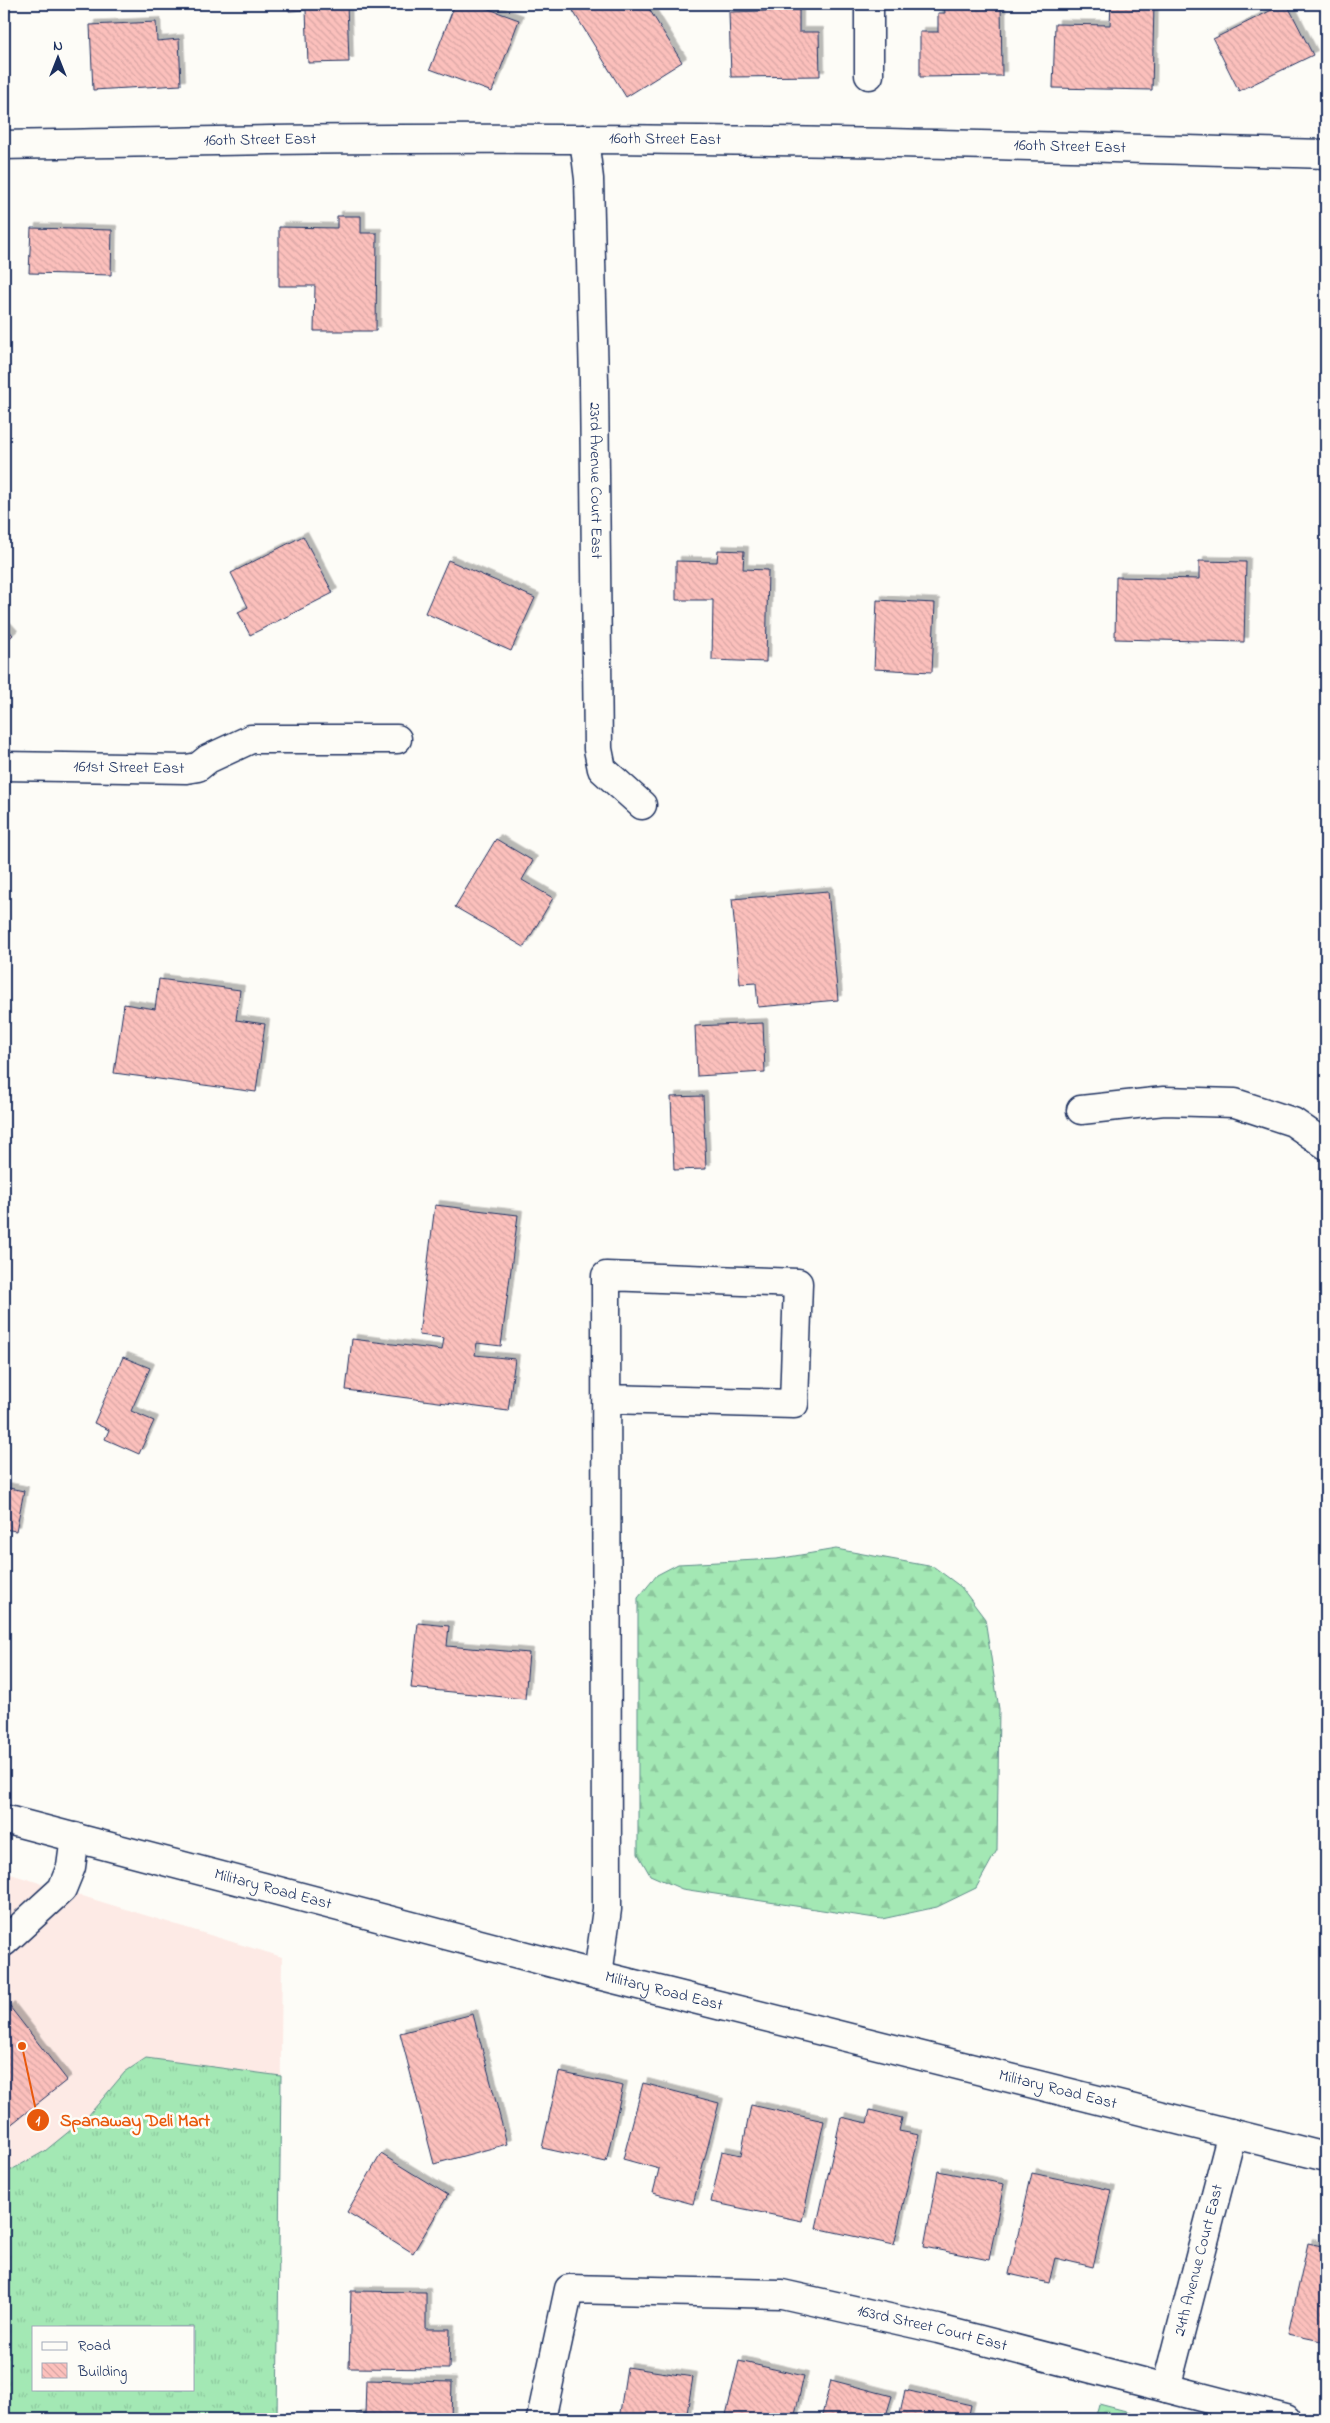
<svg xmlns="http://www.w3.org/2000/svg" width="1330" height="2423" font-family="'Indie Flower',sans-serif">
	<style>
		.built { fill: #fdeae5; fill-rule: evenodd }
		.grass { fill: url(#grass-tufts); stroke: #5f8c89; fill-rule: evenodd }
		.forest { fill: url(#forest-firs); stroke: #5f8c89 }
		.park { fill: url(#park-crowns); stroke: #5f8c89 }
		.building { fill: url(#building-back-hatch); stroke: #1b2f5e; filter: url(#shadow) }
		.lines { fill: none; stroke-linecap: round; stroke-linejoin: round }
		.minor-casing { stroke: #1b2f5e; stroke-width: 31 }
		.minor { stroke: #fdfcf7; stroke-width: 28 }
		.labels { text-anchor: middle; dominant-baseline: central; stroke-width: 5; stroke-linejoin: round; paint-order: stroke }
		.street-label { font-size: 16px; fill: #1b2f5e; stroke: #fdfcf7 }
		.leader { fill: none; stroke: #e8590c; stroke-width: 2 }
		.callout-dot { fill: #e8590c; stroke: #fdfcf7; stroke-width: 2 }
		.mark-label { font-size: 15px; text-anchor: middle; font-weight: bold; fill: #fff }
		.callout-label { font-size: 18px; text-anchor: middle; font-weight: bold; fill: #e8590c; stroke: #fdfcf7; stroke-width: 5; stroke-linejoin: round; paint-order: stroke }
	</style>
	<defs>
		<pattern id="grass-tufts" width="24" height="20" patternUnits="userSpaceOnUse" patternTransform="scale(1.25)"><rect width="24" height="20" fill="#a3e8b4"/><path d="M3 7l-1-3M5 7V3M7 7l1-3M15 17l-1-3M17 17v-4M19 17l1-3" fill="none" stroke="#8cc79d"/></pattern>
		<pattern id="forest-firs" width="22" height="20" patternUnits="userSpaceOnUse" patternTransform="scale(1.25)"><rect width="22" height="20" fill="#a3e8b4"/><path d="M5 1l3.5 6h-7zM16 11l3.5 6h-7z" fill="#8cc79d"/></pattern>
		<pattern id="park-crowns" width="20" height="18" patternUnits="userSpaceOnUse" patternTransform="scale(1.25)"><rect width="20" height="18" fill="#a3e8b4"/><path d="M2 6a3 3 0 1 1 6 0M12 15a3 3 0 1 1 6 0" fill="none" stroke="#8cc79d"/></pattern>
		<pattern id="building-back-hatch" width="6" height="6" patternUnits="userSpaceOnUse" patternTransform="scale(1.25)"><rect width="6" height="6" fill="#fcc0bc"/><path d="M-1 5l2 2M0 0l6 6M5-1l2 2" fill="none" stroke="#d7a5a4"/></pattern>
		<filter id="shadow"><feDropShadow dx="4.5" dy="-4.5" stdDeviation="0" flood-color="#0004"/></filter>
	</defs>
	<rect width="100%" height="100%" fill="#fdfcf7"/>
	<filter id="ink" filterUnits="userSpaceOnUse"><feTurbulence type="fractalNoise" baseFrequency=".02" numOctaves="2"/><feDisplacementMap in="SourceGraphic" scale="10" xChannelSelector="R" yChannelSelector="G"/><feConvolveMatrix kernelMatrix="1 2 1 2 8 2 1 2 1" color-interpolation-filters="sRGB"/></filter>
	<g filter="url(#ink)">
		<path class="built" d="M4,1872L282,1957L277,2419H4ZM34,2327H194V2389H34Z"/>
		<path class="grass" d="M146,2058L281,2076L277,2419H4V2174L45,2151L88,2116L125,2072ZM34,2327H194V2389H34Z"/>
		<path class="forest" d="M836,1549L934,1567L961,1587L985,1619L999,1709L997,1850L976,1888L937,1907L882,1919L682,1889L650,1875L638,1854V1598L657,1575L678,1564L777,1559Z"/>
		<path class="park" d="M1099,2404L1157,2419H1095Z"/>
		<path class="building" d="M289,4H347L349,62L308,63L306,10L289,11Z
			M455,4H475L519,20L492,92L430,69Z
			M584,4H646L682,62L626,97L573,11Z
			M944,4H1001L1002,76L920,77V32H938V13H945Z
			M1111,4H1154L1152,90L1053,88L1055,24L1110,25Z
			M1284,4H1287L1313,55L1239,91L1213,39Z
			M799,10V32H819L820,76L731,77L729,12Z
			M156,22L157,41L179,39L181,85L93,90L90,25Z
			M337,216H361V233H377L376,331H314L315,286H279V227L337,228Z
			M31,228L112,230L111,275L29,273Z
			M303,536L333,593L250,635L238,612L248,607L231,573Z
			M718,550L744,551L743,569L768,570L766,662L712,660L713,600H676V561L717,562Z
			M448,560L535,598L511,651L425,613Z
			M1199,561L1246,562L1244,642L1115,639L1116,577L1199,579Z
			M877,600L935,603L932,672L874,669Z
			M4,625L13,635L4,643Z
			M496,839L533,861L522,880L553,898L524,947L455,907Z
			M828,891L838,1000L758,1007L756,983L740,984L732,899Z
			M159,979L240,990L236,1020L265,1024L256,1092L114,1073L124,1004L155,1009Z
			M763,1023L765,1072L697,1076L695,1026Z
			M703,1096L706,1169L674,1170L671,1097Z
			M435,1205L518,1215L501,1346L477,1343L475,1355L515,1359L508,1411L346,1390L352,1339L442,1350L444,1338L419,1335Z
			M123,1357L150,1368L131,1411L154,1421L139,1454L105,1439L109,1430L94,1423Z
			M4,1487L24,1491L16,1531L4,1529Z
			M418,1623L449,1626L447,1646L529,1653L525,1699L411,1688Z
			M10,2007L67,2080L4,2130V2012Z
			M473,2014L507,2144L434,2164L400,2033Z
			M559,2072L623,2086L606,2162L542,2148Z
			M643,2083L719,2103L693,2204L653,2193L659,2169L623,2159Z
			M751,2105L824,2121L802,2221L711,2202L722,2151L741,2155Z
			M870,2110L902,2118L899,2131L919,2135L894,2245L816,2228L841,2117L867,2123Z
			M381,2154L448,2195L413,2253L347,2212Z
			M938,2171L1004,2184L989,2260L924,2247Z
			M1032,2173L1111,2190L1093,2267L1055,2258L1049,2283L1009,2274Z
			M1308,2243L1326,2247V2342L1288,2334Z
			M351,2291L426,2292V2329H450L449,2369L349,2368Z
			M739,2361L804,2376L794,2419H725Z
			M627,2367L693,2377L686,2419H619Z
			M366,2380L452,2382L451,2419H356V2415H365Z
			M831,2380L892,2396L885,2419H821Z
			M905,2390L971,2405L968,2419H899Z"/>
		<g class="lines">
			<g class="minor-casing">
				<g id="minor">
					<path d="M869,4V75"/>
					<path id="s1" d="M584,139L589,179L594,382L598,749L602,769L642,805"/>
					<path id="s2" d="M4,145C134,143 265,139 396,139C706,137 1016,145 1326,154"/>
					<path id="s3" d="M4,766L186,769L198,767L208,759L251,739H397"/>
					<path d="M1081,1110L1164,1101L1235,1103L1293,1122L1326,1145"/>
					<path id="s4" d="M4,1819L598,1975L1326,2157"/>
					<path d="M4,1942L62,1889L71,1867L75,1837"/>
					<path d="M598,1975L607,1909L606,1276L798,1283L794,1404L607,1399"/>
					<path id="s5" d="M1166,2388L1232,2133"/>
					<path id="s6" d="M541,2419L569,2289L782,2294L938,2329L1286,2419"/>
				</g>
			</g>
			<use href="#minor" class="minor"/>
		</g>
	</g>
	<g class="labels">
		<g class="street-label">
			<text stroke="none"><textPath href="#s2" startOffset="661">160th Street East</textPath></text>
			<text stroke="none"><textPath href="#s2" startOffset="256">160th Street East</textPath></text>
			<text stroke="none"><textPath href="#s2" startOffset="1066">160th Street East</textPath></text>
			<text stroke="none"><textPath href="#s1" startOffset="342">23rd Avenue Court East</textPath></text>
			<text stroke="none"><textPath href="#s3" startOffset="125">161st Street East</textPath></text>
			<text stroke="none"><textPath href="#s4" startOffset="278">Military Road East</textPath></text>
			<text stroke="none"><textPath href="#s4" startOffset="682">Military Road East</textPath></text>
			<text stroke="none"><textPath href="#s4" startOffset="1088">Military Road East</textPath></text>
			<text stroke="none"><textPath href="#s5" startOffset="132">24th Avenue Court East</textPath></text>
			<text stroke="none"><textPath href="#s6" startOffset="500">163rd Street Court East</textPath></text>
		</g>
	</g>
	<path class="leader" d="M22 2046L38 2120"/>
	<g class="callout-dot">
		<circle cx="22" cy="2046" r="5"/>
		<circle cx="38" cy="2120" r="12"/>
	</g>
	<g class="mark-label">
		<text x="38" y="2125">1</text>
	</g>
	<g class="callout-label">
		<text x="135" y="2126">Spanaway Deli Mart</text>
	</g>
	<rect width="1330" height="2423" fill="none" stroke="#fdfcf7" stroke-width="20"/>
	<rect x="10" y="10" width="1310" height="2403" fill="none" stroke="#1b2f5e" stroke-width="2" filter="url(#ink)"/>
	<rect x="32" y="2326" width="162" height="65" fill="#fdfcf7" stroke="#a3aaba"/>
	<rect x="42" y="2342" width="25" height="8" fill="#fdfcf7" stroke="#a3aaba"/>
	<text x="78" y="2350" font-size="15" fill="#1b2f5e">Road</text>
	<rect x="42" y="2363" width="25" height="15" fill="url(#building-back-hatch)" stroke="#a3aaba"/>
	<text x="78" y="2376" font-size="15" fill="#1b2f5e">Building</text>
	<g transform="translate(58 58)" stroke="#fdfcf7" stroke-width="4" paint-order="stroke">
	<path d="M0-4L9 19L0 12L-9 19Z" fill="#1b2f5e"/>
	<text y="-8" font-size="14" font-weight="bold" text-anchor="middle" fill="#1b2f5e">N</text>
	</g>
</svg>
